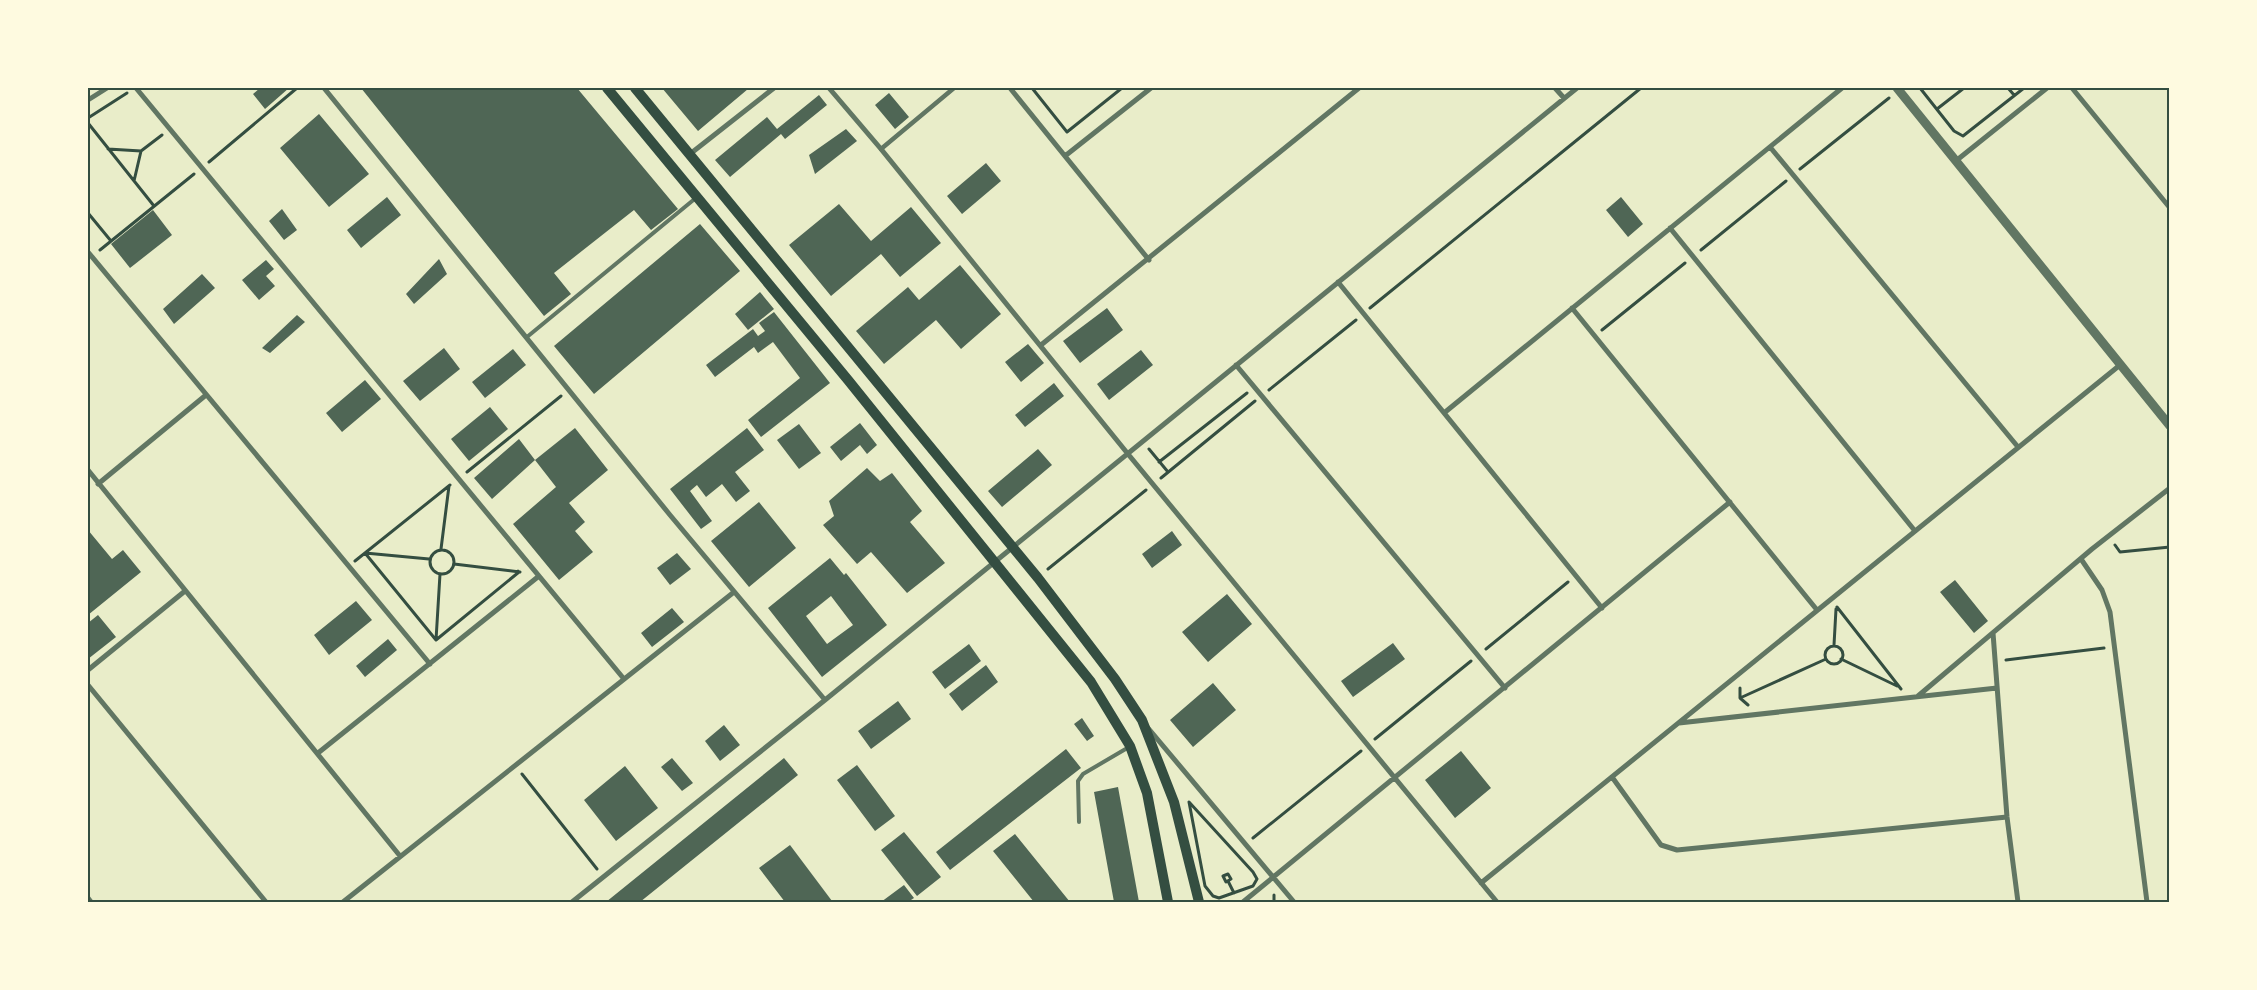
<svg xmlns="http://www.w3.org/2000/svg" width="2257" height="990" font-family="'Space Grotesk',sans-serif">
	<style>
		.building { fill: #4f6655; fill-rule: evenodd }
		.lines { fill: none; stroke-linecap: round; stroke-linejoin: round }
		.path { stroke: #344e41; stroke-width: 3 }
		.service { stroke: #617663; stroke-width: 4 }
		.pedestrian { stroke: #617663; stroke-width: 4.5 }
		.minor { stroke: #617663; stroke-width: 5 }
		.tertiary { stroke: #617663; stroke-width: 9 }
		.secondary { stroke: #344e41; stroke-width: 10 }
		.neatline { fill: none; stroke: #344e41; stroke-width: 2 }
	</style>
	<rect width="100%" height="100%" fill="#e9edc9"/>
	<path class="building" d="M260,88H289L265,109L253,94Z
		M361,88H577L678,209L651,230L634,210L554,273L571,294L544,316Z
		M662,88H746L748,89L698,131Z
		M889,93L909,117L895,129L875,105Z
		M819,95L827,105L785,139L781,134L730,177L715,160L767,117L777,129Z
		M319,114L369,174L329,207L280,148Z
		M846,129L857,141L815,174L809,155Z
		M986,163L1001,181L962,214L947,196Z
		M387,197L401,215L361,248L347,230Z
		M1621,197L1643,224L1628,237L1606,210Z
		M839,204L871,241L911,207L941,243L900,277L881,254L831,296L789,245Z
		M282,209L297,230L284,240L269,221Z
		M153,210L172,235L130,268L111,244Z
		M700,224L740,271L594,394L554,346Z
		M439,259L447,274L414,304L406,294Z
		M266,260L274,269L266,276L275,286L259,300L242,280Z
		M960,265L1001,314L961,349L936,320L884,364L856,331L908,287L919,300Z
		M202,274L215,288L174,324L163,309Z
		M760,292L774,309L748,330L735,314Z
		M1107,308L1123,330L1080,363L1063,341Z
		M774,312L830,383L761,437L748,420L800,378L773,342L758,353L754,347L715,377L706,365L753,329L758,336L765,331L759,323Z
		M297,315L305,322L270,353L262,348Z
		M1028,344L1044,363L1021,382L1005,362Z
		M444,348L460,369L420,401L403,381Z
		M513,349L526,365L485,398L472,382Z
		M1141,350L1153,365L1109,400L1097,384Z
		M365,380L381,399L342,432L326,413Z
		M1054,383L1064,396L1025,427L1015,415Z
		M490,407L508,429L469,461L451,439Z
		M860,423L877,445L867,454L860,445L841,461L830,447Z
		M799,424L821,453L799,469L777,440Z
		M575,428L608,470L569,503L585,522L575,531L593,552L559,580L513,524L556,487L535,460Z
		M747,428L764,450L735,472L750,491L736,502L722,484L706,497L697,485L690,491L712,521L701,529L670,489Z
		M519,439L535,460L492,499L474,478Z
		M1038,449L1052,465L1002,507L988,491Z
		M867,468L880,481L892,473L922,511L910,522L945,563L907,593L871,552L857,564L823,525L834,516L829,501Z
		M759,502L796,548L749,587L711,541Z
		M88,530L112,559L123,550L141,572L88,615Z
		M1172,531L1182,545L1152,568L1142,554Z
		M677,553L691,569L670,585L657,568Z
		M830,558L844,575L846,573L887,625L822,677L768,608ZM831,596L853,625L827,644L806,616Z
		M1955,580L1988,621L1974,633L1940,592Z
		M1227,594L1252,624L1208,662L1182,632Z
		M356,601L372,620L329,655L314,635Z
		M672,608L684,622L652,647L641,633Z
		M98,615L116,637L88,659V623Z
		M388,639L397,650L365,677L356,666Z
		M1393,643L1405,659L1353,697L1341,681Z
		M969,644L981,661L945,689L932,672Z
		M986,665L998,682L962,711L949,694Z
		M1213,683L1236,710L1193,747L1170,720Z
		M898,701L911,719L871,749L858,731Z
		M1082,718L1094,736L1087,741L1074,724Z
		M724,725L740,745L720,761L705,741Z
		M1066,749L1081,768L950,870L936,852Z
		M1461,751L1491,788L1455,818L1425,780Z
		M672,758L693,783L682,791L661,767Z
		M784,758L798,775L640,902H606Z
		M857,765L895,816L875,831L837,780Z
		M625,766L658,808L616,841L584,800Z
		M1118,787L1139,902H1114L1094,792Z
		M904,832L941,877L917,896L881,850Z
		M1015,834L1070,902H1034L993,851Z
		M790,845L832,901L829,902H785L759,868Z
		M904,885L914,898L908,902H881Z"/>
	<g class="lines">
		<path class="path" d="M1032,88L1067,132L1122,88
			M1920,88L1954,131L1963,136L2024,88
			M2008,88L2014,95
			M1937,109L1964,88
			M88,118L127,93
			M88,123L154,206
			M108,149L141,151L134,181
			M141,151L162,135
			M209,162L297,88
			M1800,169L1889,98
			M88,213L111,241
			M100,250L194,174
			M1701,250L1786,181
			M1370,308L1641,88
			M1602,330L1685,263
			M1269,390L1356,320
			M1149,449L1168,472
			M1159,462L1247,393
			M467,472L561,396
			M1161,478L1255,401
			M2115,545L2120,552L2170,547
			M441,549L449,486
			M430 562a12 12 0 1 1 24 0a12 12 0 1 1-24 0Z
			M365,553L436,640L519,572L518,571
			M365,553L429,559
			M355,561L450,485
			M454,564L520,572
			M1048,569L1146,490
			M1837,607L1901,689
			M436,640L440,574
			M1834,645L1836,609
			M1825 655a9 9 0 1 1 18 0a9 9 0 1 1-18 0Z
			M1486,649L1568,582
			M1841,659L1897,686
			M2006,660L2104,648
			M1740,688V698L1748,705
			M1740,698L1826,659
			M1375,739L1471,661
			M522,774L597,869
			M1189,802L1253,872L1257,879L1253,886L1219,898L1213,896L1205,886Z
			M1253,838L1361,751
			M1228,874L1231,879L1226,882L1223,876Z
			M1228,881L1234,893
			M1274,895V902"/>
		<path class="service" d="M527,337L697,197
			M1079,822L1078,781L1083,774L1129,747"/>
		<path class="pedestrian" d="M881,149L954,88"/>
		<path class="minor" d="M136,88L624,679
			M324,88L670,515L825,700
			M829,88L881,149L1128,454L1497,902
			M1010,88L1149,260
			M1555,88L1564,98
			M2072,88L2170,208
			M88,100L107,88
			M1770,147L2018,447
			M690,154L774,88
			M1065,156L1151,88
			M1957,160L2047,88
			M1670,228L1915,531
			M88,252L430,664
			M1338,282L1602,608
			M1572,308L1817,610
			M1041,345L1359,88
			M1236,365L1505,688
			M1444,413L1842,88
			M88,470L400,856
			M98,484L206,395
			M2081,559L2102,590L2110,612L2147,902
			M1993,633L2007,817L2018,902
			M88,670L185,591
			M88,685L266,902
			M1918,696L2092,549L2170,488
			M1679,723L1997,688
			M1148,728L1294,902
			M318,753L539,576
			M1612,777L1661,845L1677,850L2007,817
			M1481,883L2120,365
			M88,898L91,902
			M343,902L734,592
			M572,902L825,700L1577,88
			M1243,902L1730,502"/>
		<path class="tertiary" d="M1897,88L2170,426"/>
		<path class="secondary" d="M607,88L848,380L1091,682L1130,746L1147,793L1168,902
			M635,88L1038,578L1115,679L1142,720L1174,802L1199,902"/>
	</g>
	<rect width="2257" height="990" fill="none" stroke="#fefae0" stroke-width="178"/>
	<rect x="89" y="89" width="2079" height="812" class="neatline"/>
</svg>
